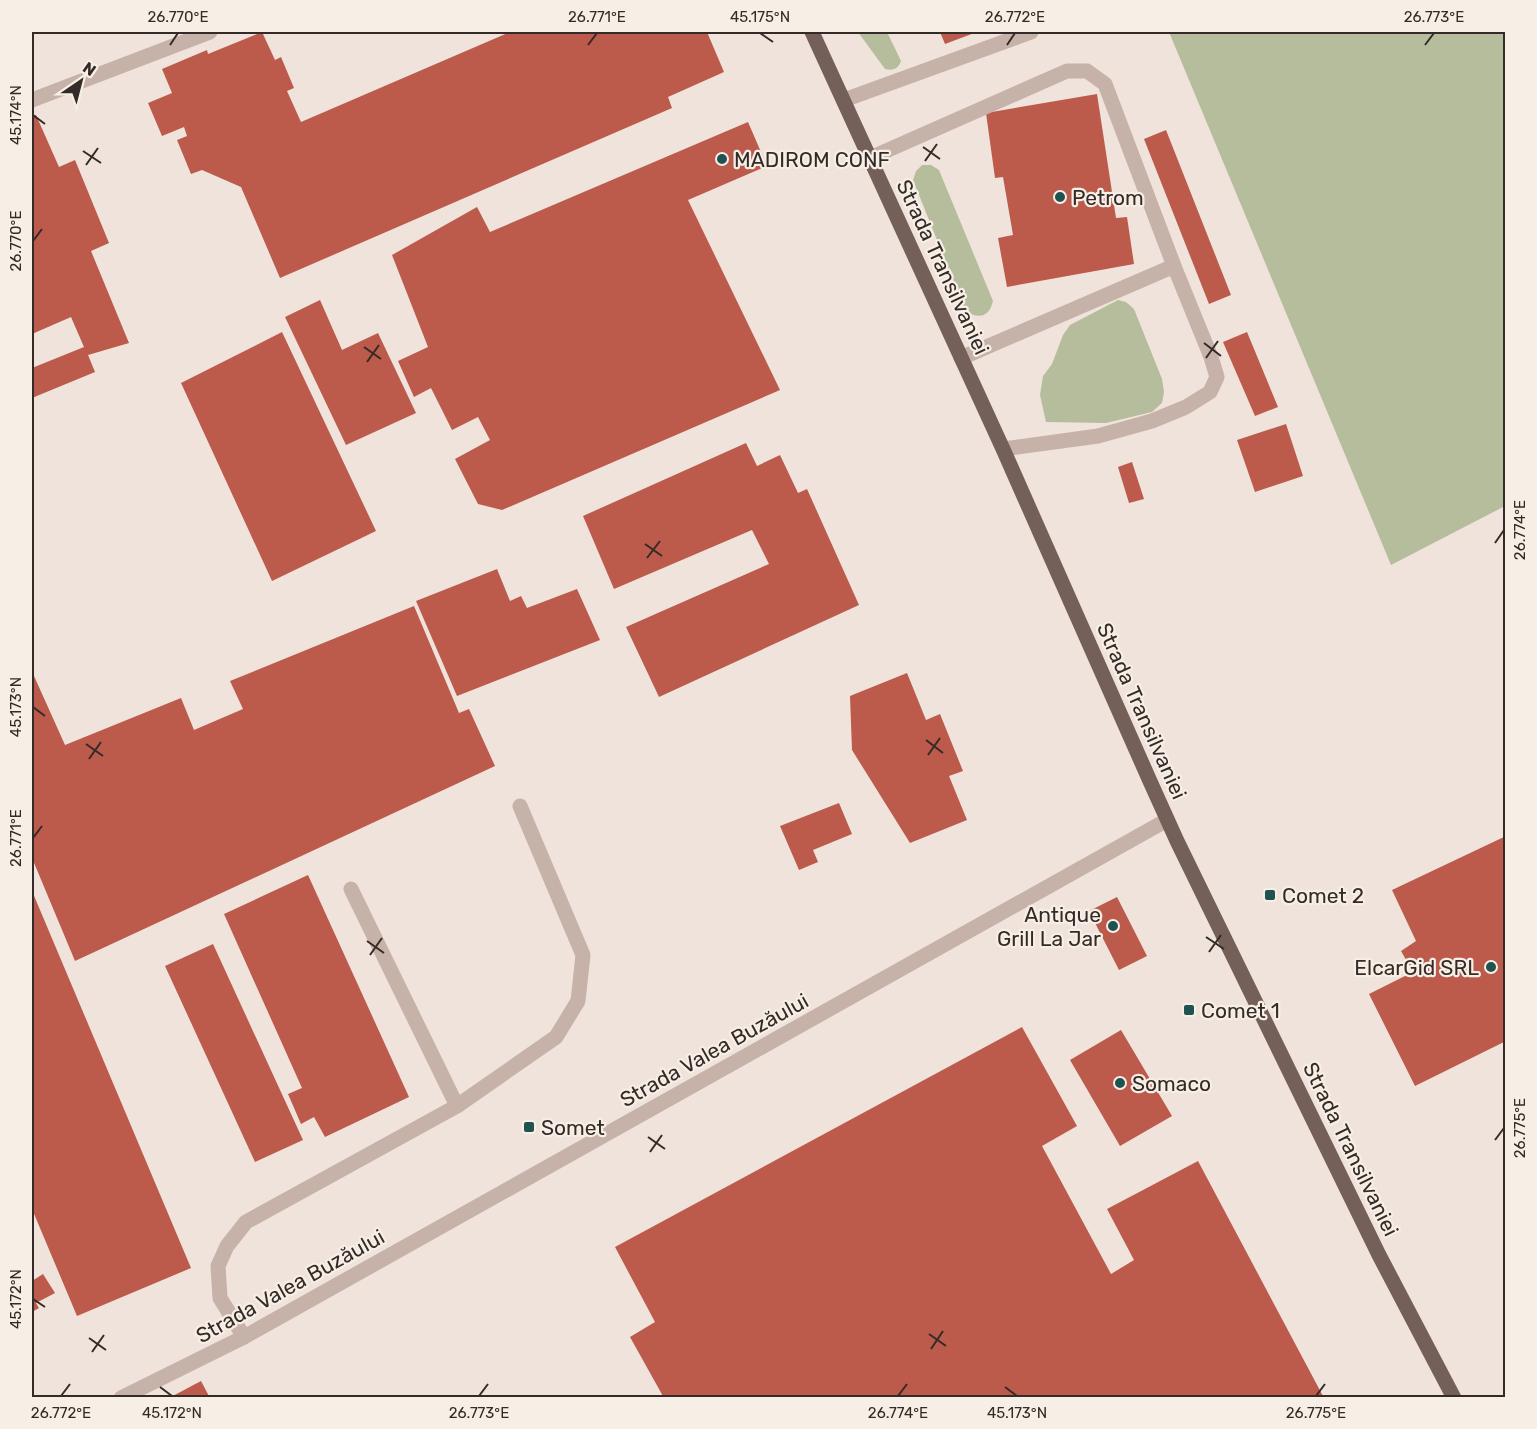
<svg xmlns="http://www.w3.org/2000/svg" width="1537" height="1429" font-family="Rubik,sans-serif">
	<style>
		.green { fill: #b6bd9c }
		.building { fill: #bc5a4c }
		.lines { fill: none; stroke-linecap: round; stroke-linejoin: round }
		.service { stroke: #c6b2a8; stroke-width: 15 }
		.minor { stroke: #c6b2a8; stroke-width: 15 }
		.primary { stroke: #745f59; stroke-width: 15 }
		.ticks { fill: none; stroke: #342a27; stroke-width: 2 }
		.poi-dot { fill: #20524f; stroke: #f7eee6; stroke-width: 2 }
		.labels { text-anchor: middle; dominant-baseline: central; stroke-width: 4.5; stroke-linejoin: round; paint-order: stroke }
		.poi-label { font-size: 21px; fill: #342a27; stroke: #f7eee6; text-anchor: start }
		.street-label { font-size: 21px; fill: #342a27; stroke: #f7eee6 }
		.neatline { fill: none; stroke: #342a27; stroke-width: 2 }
		.ticks-label { font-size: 15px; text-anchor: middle; fill: #342a27 }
	</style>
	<rect width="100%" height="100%" fill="#efe3db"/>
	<path class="green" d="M858,32H887L901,61C898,69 893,71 885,69Z
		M1169,32H1505V506L1391,565Z
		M922,165H931L939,170L993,301C989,317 980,319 966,312L913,180L916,171Z
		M1118,300L1126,302L1134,309L1162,379L1164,392L1162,403L1152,412L1106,423L1046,422L1040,395L1043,376L1052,364L1063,335L1070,325Z"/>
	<path class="building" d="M262,32L275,60L281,57L294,88L287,91L301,122L510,32H707L724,72L668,97L672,108L280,278L241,187L202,170L191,174L177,140L187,136L184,127L162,136L148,103L172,93L162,69L207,50L208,54Z
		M940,32H977L945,44Z
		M1097,94L1116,218L1127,217L1134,264L1007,287L998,238L1013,235L1003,177L995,178L986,113Z
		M36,115L59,167L75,160L109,243L91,251L129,343L88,355L95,372L32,398V368L84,347L71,317L32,334V116Z
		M748,122L767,166L688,200L780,390L502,510L478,504L455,459L490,440L478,417L452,430L431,388L414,397L398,361L428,347L392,255L477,207L490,232Z
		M1166,130L1231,295L1209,304L1144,139Z
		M320,300L342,350L378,333L416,413L346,445L285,317Z
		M282,332L376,531L272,581L181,383Z
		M1247,332L1278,407L1255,416L1223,342Z
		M1286,424L1303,476L1255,492L1237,440Z
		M746,443L757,466L780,455L798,493L807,489L859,605L659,697L626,627L769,564L752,530L614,589L583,516Z
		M1132,462L1144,499L1129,503L1118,467Z
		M497,569L510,601L521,596L527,608L577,589L600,640L457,696L416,601Z
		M414,606L459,713L469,709L495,766L75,961L32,858V677L34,676L65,745L181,698L194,730L243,709L230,681Z
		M907,673L926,720L940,714L963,771L949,776L967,820L910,843L852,750L850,696Z
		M839,803L852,834L813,850L818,862L799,870L780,826Z
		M1506,836V1041L1415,1086L1369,994L1413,972L1401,951L1416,941L1392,890Z
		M308,875L409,1097L325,1137L314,1117L301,1124L288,1094L302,1088L224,914Z
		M32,891L191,1268L77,1316L32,1209Z
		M1117,897L1147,956L1119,970L1089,911Z
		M213,944L303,1140L255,1162L165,966Z
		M1022,1027L1077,1126L1042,1146L1111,1274L1134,1260L1107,1209L1198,1161L1324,1398H664L630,1337L655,1322L615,1247Z
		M1121,1030L1172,1116L1120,1146L1070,1060Z
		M43,1274L55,1293L36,1303L39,1308L32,1312V1281Z
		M201,1381L210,1398H169Z"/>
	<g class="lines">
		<path class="service" d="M32,100L210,32
			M844,100L1031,32
			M870,158L1067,71H1087L1105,84L1174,266L1211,357L1217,377L1210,392L1186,407L1152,421L1098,436L1003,449
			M961,358L1174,266
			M351,889L457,1106
			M244,1337L220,1298L218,1266L227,1246L246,1222L457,1106L556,1037L578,1001L583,955L520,806"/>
		<path class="minor" d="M121,1398L244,1337L1167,820"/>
		<path class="primary" d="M812,32L1003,449L1149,779L1177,841L1379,1255L1454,1398"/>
	</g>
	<path class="ticks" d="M760,33L773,42M170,45L178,33M588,45L597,33M1007,45L1015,33M1425,45L1434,33M33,115L45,124M923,147L940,159M83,151L101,163M925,161L937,144M86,165L98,148M33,241L42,229M1204,343L1221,356M364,347L381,359M1206,358L1218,341M367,362L379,345M1495,543L1504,530M645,544L662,556M647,558L660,541M33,707L45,716M926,740L943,753M86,744L103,756M928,755L940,738M89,759L101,742M33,838L42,826M1206,937L1224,949M367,941L384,953M1209,952L1221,935M370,955L382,938M648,1137L665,1149M1495,1140L1504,1128M650,1152L662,1135M33,1299L45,1307M929,1334L946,1346M89,1338L106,1350M931,1349L943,1331M92,1352L104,1335M160,1387L172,1396M1005,1387L1017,1396M61,1396L70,1384M479,1396L488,1384M898,1396L907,1384M1316,1396L1325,1384"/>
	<g class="poi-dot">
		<circle cx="722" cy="159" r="6"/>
		<circle cx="1060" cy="197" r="6"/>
		<rect x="1264" y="889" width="12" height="12" rx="3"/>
		<circle cx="1113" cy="926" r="6"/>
		<circle cx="1491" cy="967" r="6"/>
		<rect x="1183" y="1004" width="12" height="12" rx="3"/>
		<circle cx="1120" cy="1083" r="6"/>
		<rect x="523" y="1121" width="12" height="12" rx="3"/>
	</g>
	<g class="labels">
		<g class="poi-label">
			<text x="734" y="159">MADIROM CONF</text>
			<text x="1072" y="197">Petrom</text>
			<text x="1282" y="895">Comet 2</text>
			<text x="1101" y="914" text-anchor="end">Antique<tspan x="1101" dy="24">Grill La Jar</tspan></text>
			<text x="1479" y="967" text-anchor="end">ElcarGid SRL</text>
			<text x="1201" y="1010">Comet 1</text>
			<text x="1132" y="1083">Somaco</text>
			<text x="541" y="1127">Somet</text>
		</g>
		<g class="street-label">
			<text transform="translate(943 267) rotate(65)">Strada Transilvaniei</text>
			<text transform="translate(1142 711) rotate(66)">Strada Transilvaniei</text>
			<text transform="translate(714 1050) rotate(-29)">Strada Valea Buzăului</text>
			<text transform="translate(1351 1149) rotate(64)">Strada Transilvaniei</text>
			<text transform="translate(290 1286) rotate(-29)">Strada Valea Buzăului</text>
		</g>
	</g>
	<rect width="1537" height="1429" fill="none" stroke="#f7eee6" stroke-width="66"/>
	<g transform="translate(81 81) rotate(35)" stroke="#f7eee6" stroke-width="4.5" paint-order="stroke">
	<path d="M0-4.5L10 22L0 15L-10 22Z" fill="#342a27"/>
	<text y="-9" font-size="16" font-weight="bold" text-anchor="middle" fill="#342a27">N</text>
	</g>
	<rect x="33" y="33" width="1471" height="1363" class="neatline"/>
	<g class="ticks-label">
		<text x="178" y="22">26.770°E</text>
		<text x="597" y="22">26.771°E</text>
		<text x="760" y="22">45.175°N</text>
		<text x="1015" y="22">26.772°E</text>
		<text x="1434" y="22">26.773°E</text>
		<text transform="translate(16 115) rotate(-90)" y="5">45.174°N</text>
		<text transform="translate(16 241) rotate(-90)" y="5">26.770°E</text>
		<text transform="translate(1520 530) rotate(-90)" y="5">26.774°E</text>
		<text transform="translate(16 707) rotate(-90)" y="5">45.173°N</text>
		<text transform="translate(16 838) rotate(-90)" y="5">26.771°E</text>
		<text transform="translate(1520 1128) rotate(-90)" y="5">26.775°E</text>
		<text transform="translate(16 1299) rotate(-90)" y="5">45.172°N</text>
		<text x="61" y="1418">26.772°E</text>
		<text x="172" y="1418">45.172°N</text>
		<text x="479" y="1418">26.773°E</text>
		<text x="898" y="1418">26.774°E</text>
		<text x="1017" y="1418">45.173°N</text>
		<text x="1316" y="1418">26.775°E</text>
	</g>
</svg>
